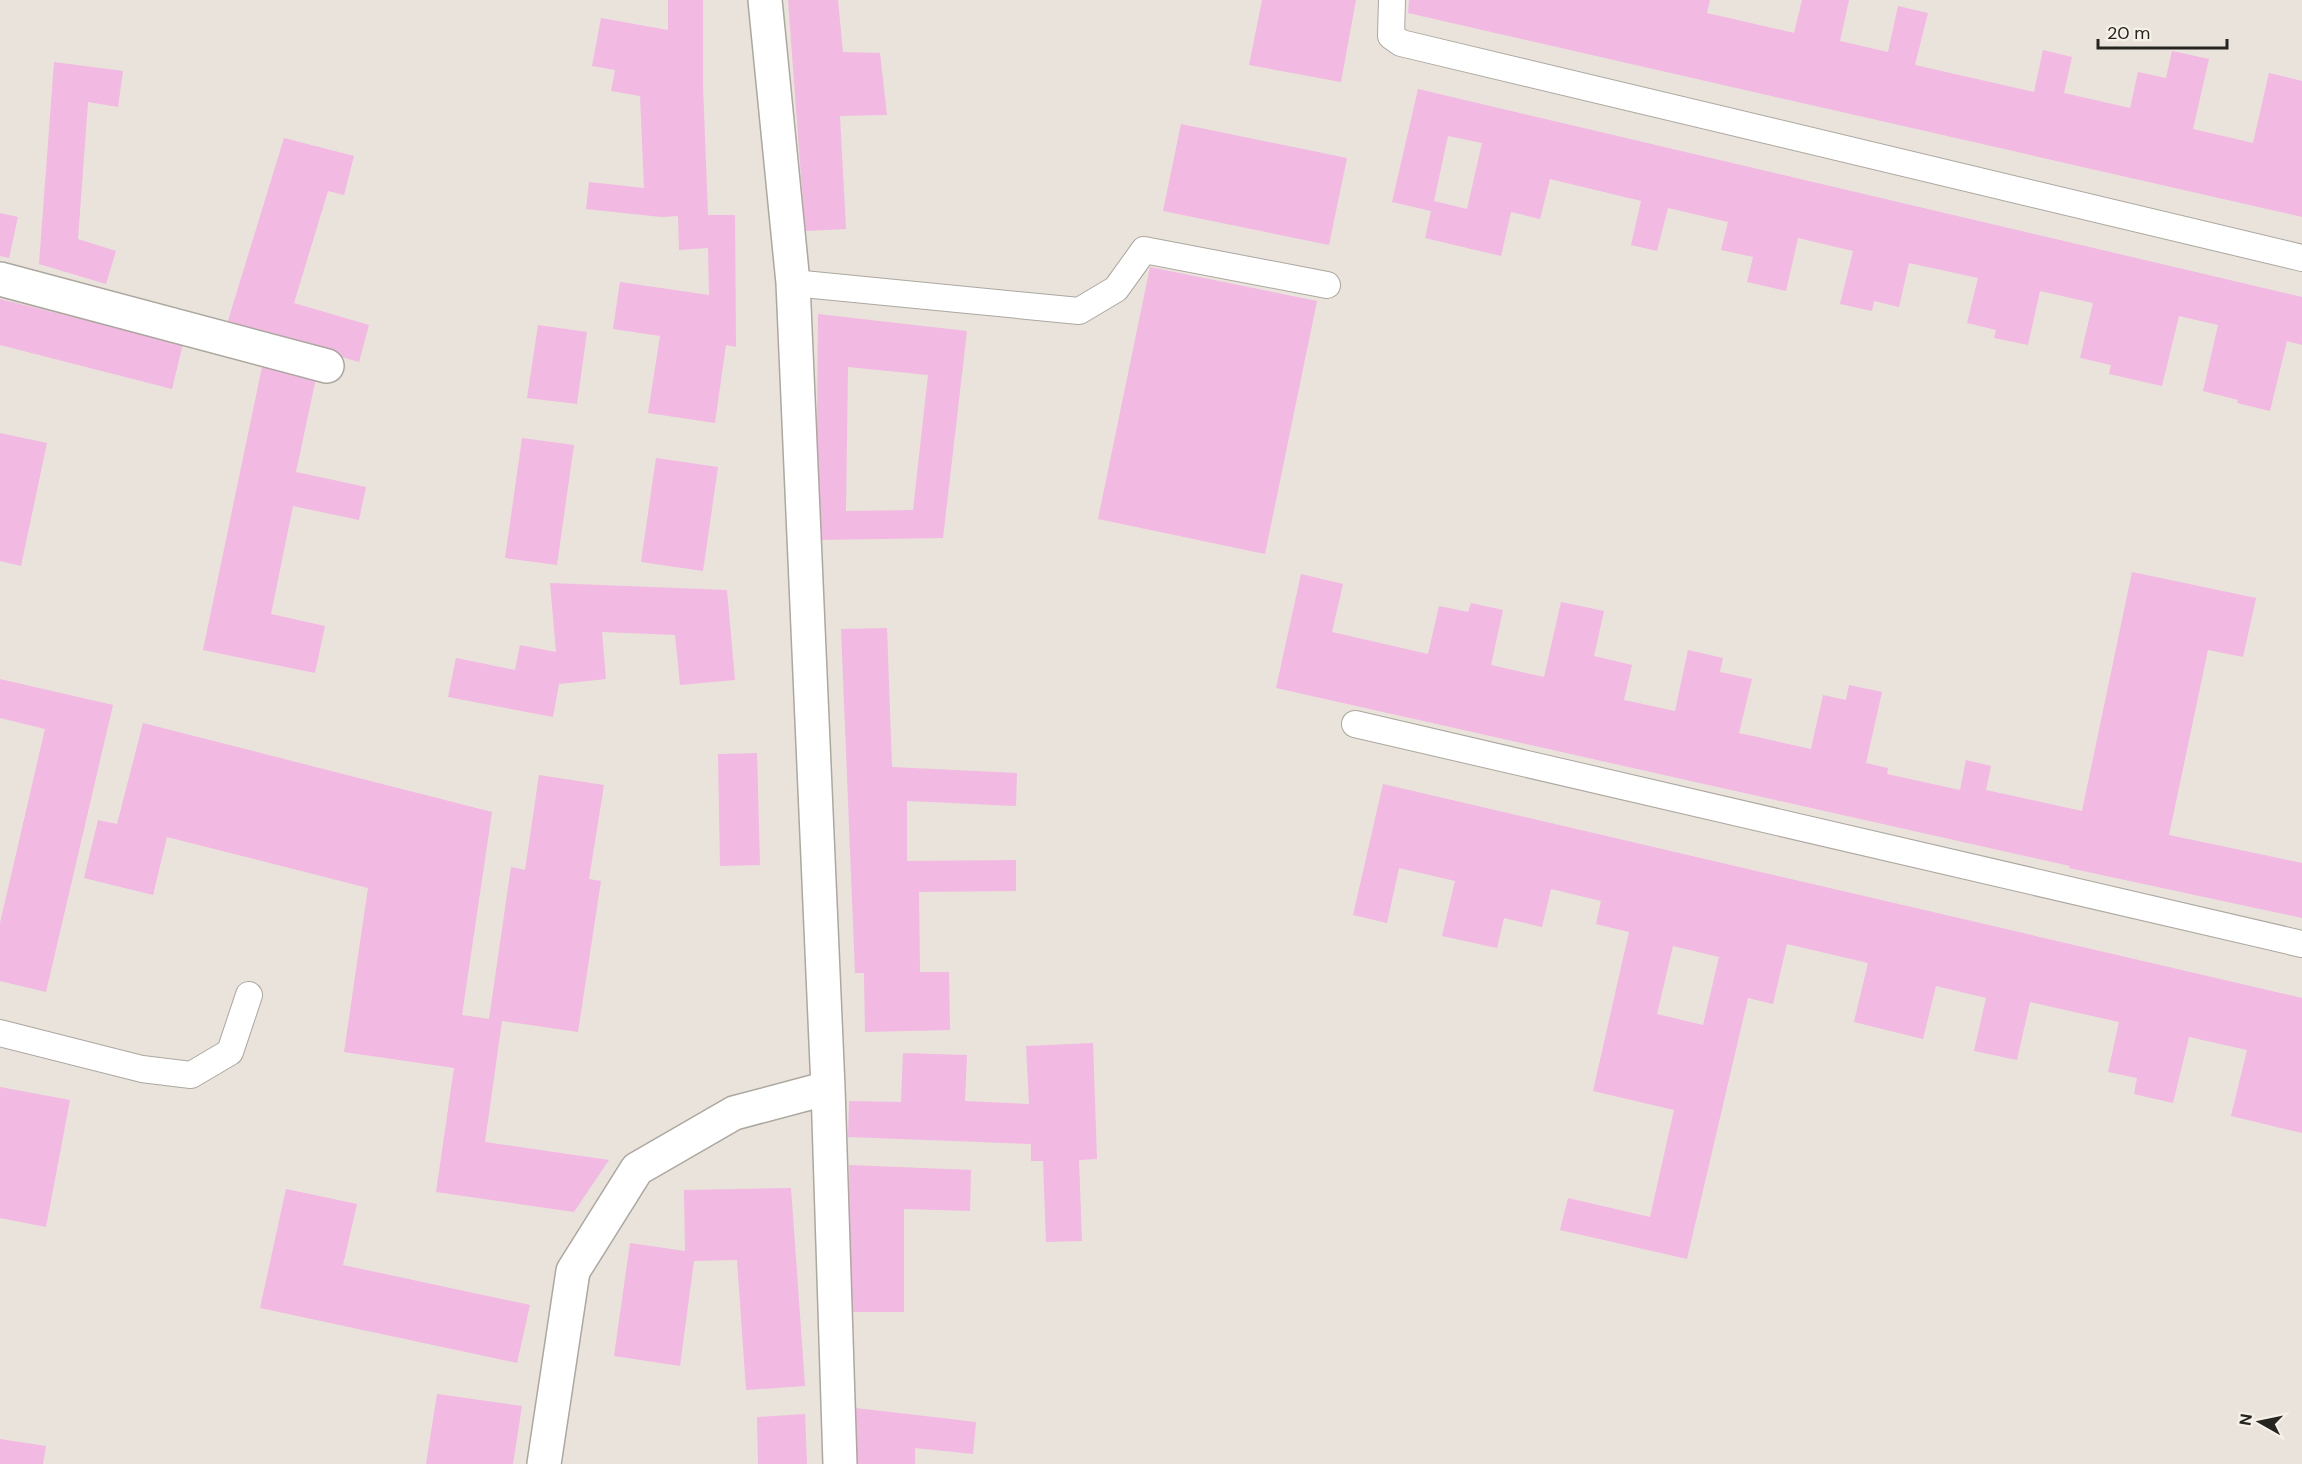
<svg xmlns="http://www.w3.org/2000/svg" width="2302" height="1464" font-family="'DM Sans',sans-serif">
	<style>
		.building { fill: #f2b9e2; fill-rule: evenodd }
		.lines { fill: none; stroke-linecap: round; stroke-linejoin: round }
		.service-casing { stroke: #aca79f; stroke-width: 28 }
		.minor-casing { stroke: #aca79f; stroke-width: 36 }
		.service { stroke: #fff; stroke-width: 26 }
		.minor { stroke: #fff; stroke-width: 33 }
	</style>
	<rect width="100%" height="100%" fill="#e9e3db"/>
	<path class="building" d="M668,0H703V86L708,215H735L736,347L726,345L715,423L648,413L660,336L613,329L620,282L709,295L708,248L679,250L678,216L661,217L586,209L589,182L644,188L640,96L611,91L615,70L592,66L601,18L668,30Z
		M788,0H838L843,52L880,53L887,115L840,116L846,229L805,231Z
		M1262,0H1356L1341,82L1249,65Z
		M1409,0H1710L1707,13L1794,33L1802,0H1849L1840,41L1888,52L1898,6L1928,13L1915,65L2034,92L2043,50L2072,57L2064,93L2130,108L2138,72L2166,78L2172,51L2209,59L2193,129L2253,143L2269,73L2302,81V217L1408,13Z
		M54,62L123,71L118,107L88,102L78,239L116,251L106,284L39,264Z
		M1418,89L2302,297V345L2287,341L2270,411L2237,403L2238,400L2203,391L2218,325L2179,316L2162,386L2109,374L2111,365L2080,358L2093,303L2040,291L2028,345L1994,338L1996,330L1967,323L1978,278L1909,263L1899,307L1874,301L1872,311L1840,304L1853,251L1798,238L1786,291L1747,282L1753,257L1721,250L1728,222L1668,208L1657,251L1631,245L1641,201L1550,179L1540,219L1511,212L1501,256L1425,238L1431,211L1392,202ZM1448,136L1482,143L1467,209L1434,201Z
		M1181,124L1347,158L1329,245L1163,211Z
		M284,138L354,156L344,195L328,191L294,303L369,325L359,362L227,324Z
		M0,213L18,217L9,258L0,256Z
		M1150,267L1317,301L1265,554L1098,519Z
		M0,299L183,344L172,389L0,345Z
		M818,314L967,331L943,538L816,540ZM848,367L928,375L913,510L846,511Z
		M538,325L587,332L577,404L527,398Z
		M262,367L316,378L296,472L366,487L359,520L293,506L271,614L325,626L315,673L203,650Z
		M0,433L47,443L21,566L0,561Z
		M522,438L574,445L557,565L505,558Z
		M656,458L718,467L703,571L641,562Z
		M2132,572L2256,598L2243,657L2208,650L2169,835L2302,863V918L2069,868L2070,866L1276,688L1301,574L1343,584L1332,632L1428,654L1439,606L1468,612L1471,603L1503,610L1491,665L1544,677L1561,602L1604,611L1594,656L1632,665L1624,700L1675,711L1688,650L1723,658L1720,672L1752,679L1739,733L1811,749L1823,695L1846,700L1849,685L1882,692L1866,763L1888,768L1887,774L1960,790L1966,760L1991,766L1986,790L2082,811Z
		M550,583L727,590L735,680L680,685L675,635L602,632L606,679L559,684L553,717L448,697L456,658L515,670L520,645L556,652Z
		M887,628L892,767L1017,773L1016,806L907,801V861L1016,860V891L919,892L920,972H949L950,1030L865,1032L864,973H855L841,629Z
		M0,679L113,705L46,992L0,981V923L45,729L0,718Z
		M143,723L492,812L462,1015L489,1019L511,867L525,870L539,775L604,785L589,879L601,881L578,1032L502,1021L485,1142L609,1160L574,1212L436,1192L454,1068L344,1052L368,888L167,837L153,895L84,878L98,820L117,824Z
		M757,753L760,865L720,866L718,754Z
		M1383,784L2302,998V1133L2231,1116L2247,1050L2189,1037L2173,1103L2134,1094L2137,1078L2108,1072L2119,1022L2030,1002L2017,1060L1974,1051L1986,998L1936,986L1923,1039L1854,1022L1868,963L1787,944L1773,1004L1748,998L1687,1259L1560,1230L1568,1198L1650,1217L1674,1110L1593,1091L1629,932L1596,924L1601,901L1551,889L1542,927L1504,918L1497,948L1442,936L1455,881L1399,868L1387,923L1353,915ZM1673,946L1719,957L1703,1025L1657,1014Z
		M1093,1043L1097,1159L1079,1160L1082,1241L1046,1242L1043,1161H1031V1144L848,1137L849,1101L901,1102L903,1053L967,1055L965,1101L1029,1104L1026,1046Z
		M0,1087L70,1100L46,1227L0,1218Z
		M849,1165L971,1170L970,1211L904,1209V1312H850Z
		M791,1188L805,1386L746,1390L737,1260L694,1261L680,1366L614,1356L630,1243L685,1251L684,1190Z
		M286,1189L357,1204L343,1265L530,1305L517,1363L260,1308Z
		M437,1394L522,1406L513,1464H426Z
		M856,1408L976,1422L973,1454L915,1448V1464H855Z
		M805,1414L807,1464H758L757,1417Z
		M0,1439L46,1446L43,1464H0Z"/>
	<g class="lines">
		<g class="service-casing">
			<path id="service" d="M1392,0L1391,36L1401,43L2302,258
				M793,283L1079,311L1116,289L1144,250L1327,285
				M1355,724L2302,944
				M0,1033L142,1069L191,1075L230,1052L249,995"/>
		</g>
		<g class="minor-casing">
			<path id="minor" d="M765,0L793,283L828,1088L840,1464
				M0,279L327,366
				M544,1464L573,1271L637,1169L734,1113L828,1088"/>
		</g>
		<use href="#service" class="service"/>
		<use href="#minor" class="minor"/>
	</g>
	<g transform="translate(2260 1422) rotate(279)" stroke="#f6f1e8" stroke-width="4.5" paint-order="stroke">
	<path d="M0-4.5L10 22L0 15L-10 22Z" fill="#262420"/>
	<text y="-9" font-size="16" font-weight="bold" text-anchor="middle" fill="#262420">N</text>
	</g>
	<path d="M2098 39v9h129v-9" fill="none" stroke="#262420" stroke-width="3"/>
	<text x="2107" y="39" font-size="18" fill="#262420" stroke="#f6f1e8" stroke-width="4.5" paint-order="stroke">20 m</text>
</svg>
